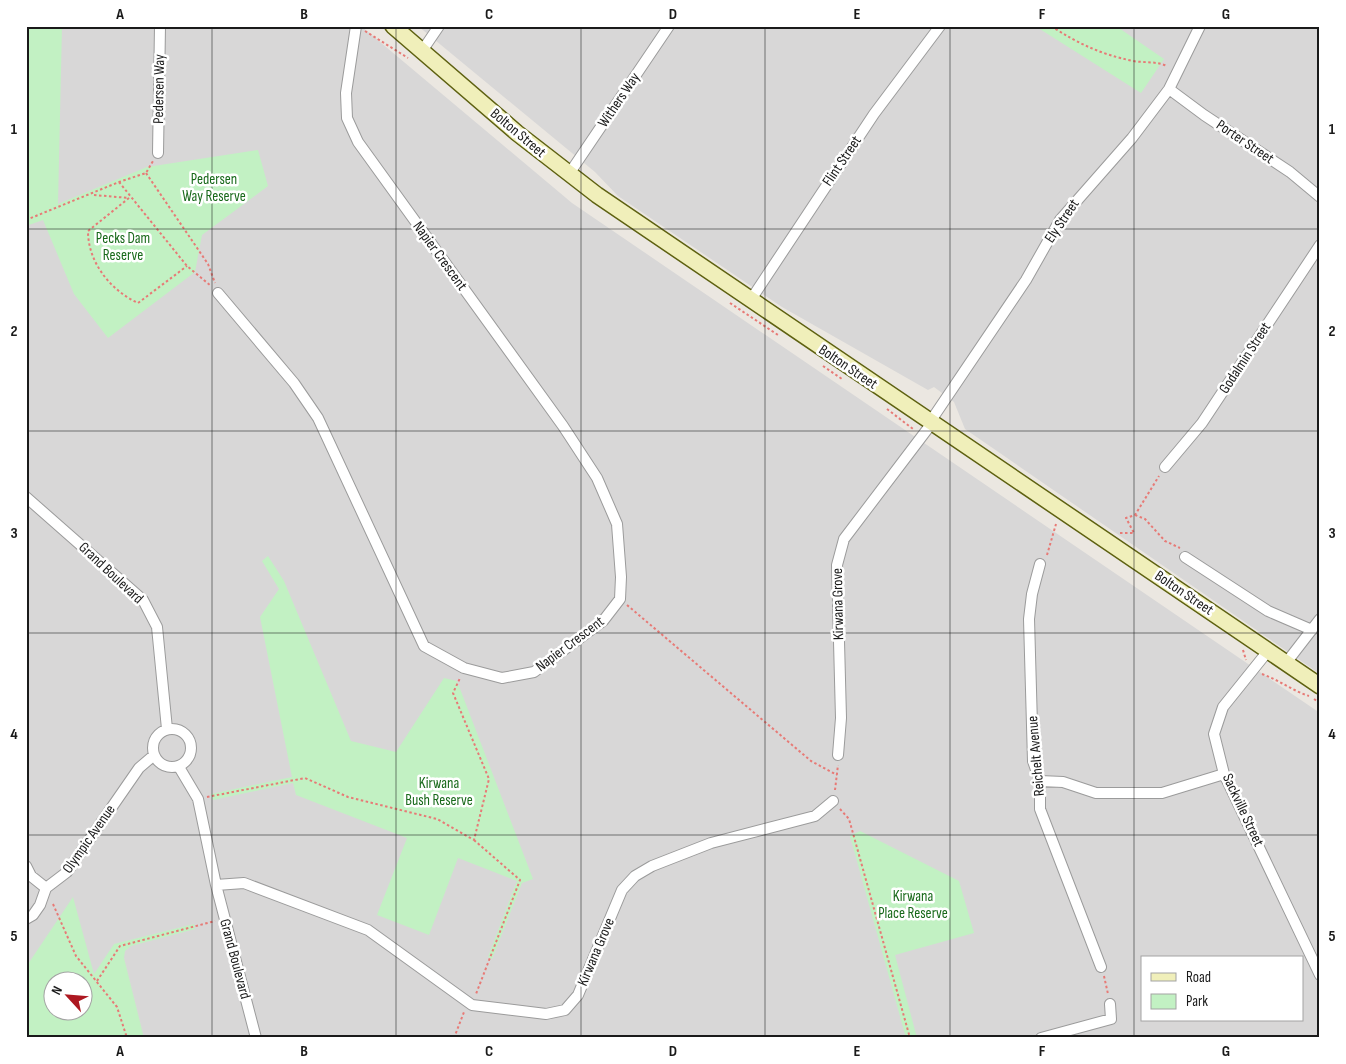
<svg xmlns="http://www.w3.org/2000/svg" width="1346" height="1064" font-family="'Sofia Sans Condensed',sans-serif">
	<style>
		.residential { fill: #d8d7d7; fill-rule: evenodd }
		.park { fill: #c2f1c3; fill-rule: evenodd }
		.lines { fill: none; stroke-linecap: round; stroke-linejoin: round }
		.street-casing { stroke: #9b9b9b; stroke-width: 12 }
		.secondary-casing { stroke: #5e6111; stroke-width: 18 }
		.path { stroke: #e77a76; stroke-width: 2; stroke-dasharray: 2.5 2.5; stroke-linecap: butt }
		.street { stroke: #fff; stroke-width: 10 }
		.secondary { stroke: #f0efba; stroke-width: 15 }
		.grid { fill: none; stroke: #1a1a1a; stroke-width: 1; stroke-opacity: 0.55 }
		.labels { text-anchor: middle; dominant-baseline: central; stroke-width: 5; stroke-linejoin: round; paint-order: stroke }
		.street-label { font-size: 15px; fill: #1a1a1a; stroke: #fff }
		.park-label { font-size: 15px; fill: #18691a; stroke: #fff }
		.neatline { fill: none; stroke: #1a1a1a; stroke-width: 2 }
		.grid-label { font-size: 16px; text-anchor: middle; font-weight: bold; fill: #1a1a1a }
	</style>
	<rect width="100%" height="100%" fill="#ebe7e1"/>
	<path class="residential" d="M26,26H361L572,203L1320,713V1038H26ZM1142,958H1302V1020H1142ZM52,982H82V1012H52Z
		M418,26H1320V674L965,429L954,402L934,387L928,390L782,307L618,196L595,172Z"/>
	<path class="park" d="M26,26H62L58,204L147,167L258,150L268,186L202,235L195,272L108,338L74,294L43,220L26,226Z
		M1035,26H1116L1164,59L1141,93Z
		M268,556L284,581L351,741L396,752L444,678L457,681L533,879L522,883L492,959L488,957L517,881L458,858L429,935L377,915L407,838L296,795L293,783L213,800L211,794L292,777L260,617L279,589L262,561Z
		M860,831L959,881L974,933L895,955L917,1038H906L850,836Z
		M73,897L94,974L114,944L194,924L195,929L131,946L125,951L124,958L144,1038H26V967ZM52,982H82V1012H52Z"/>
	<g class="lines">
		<g class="street-casing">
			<path id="street" d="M422,51L439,26
				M1169,89L1204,115L1290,172L1320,197
				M158,153L160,26
				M569,174L669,26
				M218,293L294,383L318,418L424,646L464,668L502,678L534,672L603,621L620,599L621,577L617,524L597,478L563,426L358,142L347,118L346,93L356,26
				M750,301L874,114L940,26
				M930,422L1026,280L1060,220L1132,138L1169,89L1200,26
				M1165,467L1202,423L1320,245
				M26,497L143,600L157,627L167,729
				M1185,557L1268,611L1312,630
				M1040,564L1032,594L1029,619L1033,761L1040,781V809L1101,967
				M1268,651L1223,707L1214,734L1224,774L1320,975
				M1286,663L1320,619
				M153 748a19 19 0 1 1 38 0a19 19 0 1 1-38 0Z
				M838,755L841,718L837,565L844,539L932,423
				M179,767L198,799L216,885L256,1038
				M1040,781L1063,782L1096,793H1162L1224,774
				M26,866L31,876L46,888
				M216,885L244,883L368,930L472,1005L546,1014L565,1010L578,995L622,890L635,876L652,866L711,843L815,816L833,801
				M26,919L33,915L40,905L46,888L67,872L139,768L153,756
				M1041,1038L1111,1019L1110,1004"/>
		</g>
		<g class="secondary-casing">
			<path id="secondary" d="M393,26L517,133L597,195L1320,686"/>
		</g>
		<path class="path" d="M1051,26C1079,44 1100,54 1133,61C1145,63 1156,61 1167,66
			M365,31L408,58
			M146,173L208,264L215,283
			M119,182L187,266L211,286
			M94,195L129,198
			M129,198L88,231C88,262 110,290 138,303L187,266
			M26,220L119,182L146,173L153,161
			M730,303L778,335
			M823,366L842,379
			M887,409L913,429
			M1135,515L1145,519L1165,541L1180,548
			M1120,533H1134L1126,518L1135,515L1159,476
			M1047,555L1056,524
			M627,605L811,761L837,775
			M1243,650L1246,660
			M1262,674C1279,680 1293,691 1309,696
			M1314,699L1320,703
			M835,790L838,765
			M207,797L305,778L348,797L437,819L474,840L489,779L453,693L460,678
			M840,809L849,819L910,1038
			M474,840L520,880L476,994
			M53,904L76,956L117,1007L127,1038
			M1104,976L1108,994
			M97,981L120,946L215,921
			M454,1038L464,1012"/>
		<use href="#street" class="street"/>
		<use href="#secondary" class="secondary"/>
	</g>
	<path class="grid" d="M212,26V1038M396,26V1038M581,26V1038M765,26V1038M950,26V1038M1134,26V1038M26,229H1320M26,431H1320M26,633H1320M26,835H1320"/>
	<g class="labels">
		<g class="street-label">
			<text transform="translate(159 89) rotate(-89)">Pedersen Way</text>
			<text transform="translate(619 100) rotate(-56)">Withers Way</text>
			<text transform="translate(518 133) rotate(40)">Bolton Street</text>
			<text transform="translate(1245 142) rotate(34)">Porter Street</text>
			<text transform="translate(842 161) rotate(-56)">Flint Street</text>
			<text transform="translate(1062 221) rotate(-56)">Ely Street</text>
			<text transform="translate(440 256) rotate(54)">Napier Crescent</text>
			<text transform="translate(1245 358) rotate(-57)">Godalmin Street</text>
			<text transform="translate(848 367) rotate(34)">Bolton Street</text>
			<text transform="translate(111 573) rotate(43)">Grand Boulevard</text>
			<text transform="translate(1184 593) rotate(34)">Bolton Street</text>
			<text transform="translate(838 604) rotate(-91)">Kirwana Grove</text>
			<text transform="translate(570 644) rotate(-37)">Napier Crescent</text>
			<text transform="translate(1036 756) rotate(-95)">Reichelt Avenue</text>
			<text transform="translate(1243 810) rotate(65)">Sackville Street</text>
			<text transform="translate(89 839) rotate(-55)">Olympic Avenue</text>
			<text transform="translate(596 952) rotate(-67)">Kirwana Grove</text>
			<text transform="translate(235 959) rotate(75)">Grand Boulevard</text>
		</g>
		<g class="park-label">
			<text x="214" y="179">Pedersen<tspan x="214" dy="17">Way Reserve</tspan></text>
			<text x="123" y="238">Pecks Dam<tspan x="123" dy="17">Reserve</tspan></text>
			<text x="439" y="783">Kirwana<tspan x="439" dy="17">Bush Reserve</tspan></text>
			<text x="913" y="896">Kirwana<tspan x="913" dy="17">Place Reserve</tspan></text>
		</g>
	</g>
	<rect width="1346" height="1064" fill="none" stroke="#ffffff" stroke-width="55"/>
	<rect x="1141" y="956" width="162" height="65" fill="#ffffff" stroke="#a3a3a3"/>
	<rect x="1151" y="973" width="25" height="8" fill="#f0efba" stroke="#a3a3a3"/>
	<text x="1186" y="982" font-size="15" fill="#1a1a1a">Road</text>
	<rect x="1151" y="994" width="25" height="15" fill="#c2f1c3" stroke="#a3a3a3"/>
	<text x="1186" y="1006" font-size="15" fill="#1a1a1a">Park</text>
	<g transform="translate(68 996) rotate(296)"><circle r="24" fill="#ffffff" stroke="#a3a3a3"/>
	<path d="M0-4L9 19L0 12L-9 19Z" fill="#ad1821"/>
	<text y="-8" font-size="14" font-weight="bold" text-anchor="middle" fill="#1a1a1a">N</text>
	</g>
	<rect x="28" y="28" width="1290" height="1008" class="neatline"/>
	<g class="grid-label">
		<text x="120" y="19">A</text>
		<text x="304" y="19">B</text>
		<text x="489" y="19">C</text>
		<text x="673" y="19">D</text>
		<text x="857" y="19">E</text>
		<text x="1042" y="19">F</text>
		<text x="1226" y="19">G</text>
		<text x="14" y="134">1</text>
		<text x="1332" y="134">1</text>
		<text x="14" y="336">2</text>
		<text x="1332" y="336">2</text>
		<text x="14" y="538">3</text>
		<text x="1332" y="538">3</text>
		<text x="14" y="739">4</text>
		<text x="1332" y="739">4</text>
		<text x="14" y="941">5</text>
		<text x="1332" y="941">5</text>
		<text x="120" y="1056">A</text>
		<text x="304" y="1056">B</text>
		<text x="489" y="1056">C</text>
		<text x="673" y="1056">D</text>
		<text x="857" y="1056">E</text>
		<text x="1042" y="1056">F</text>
		<text x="1226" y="1056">G</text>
	</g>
</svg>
